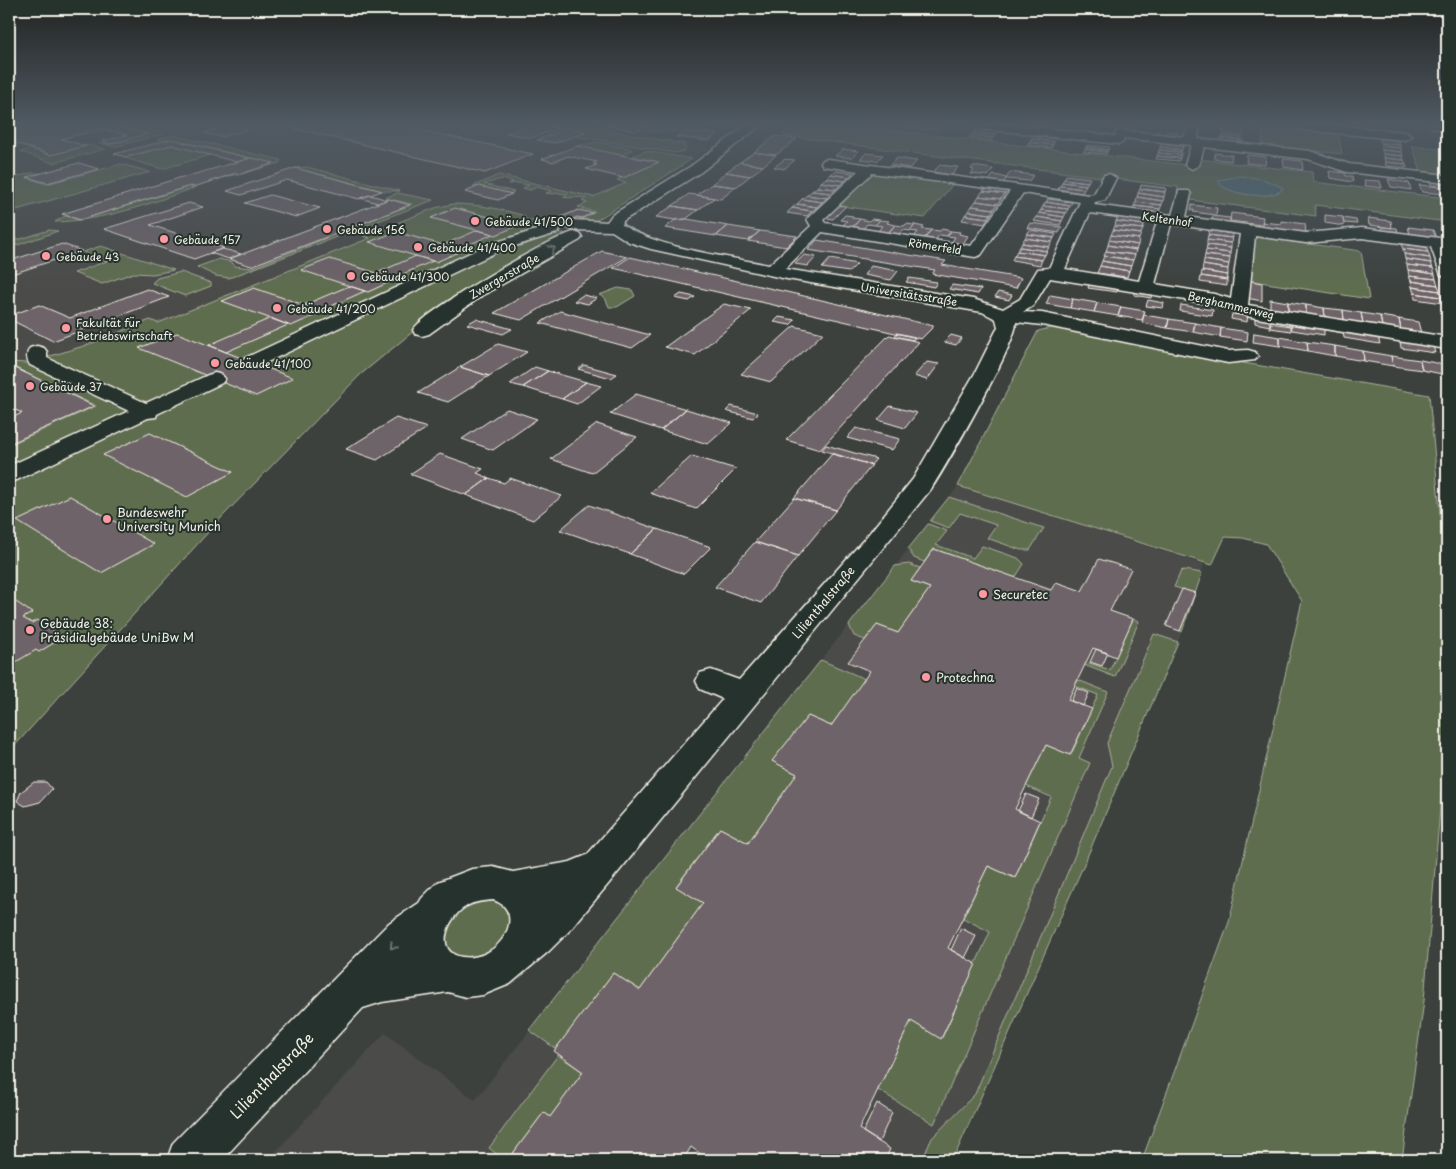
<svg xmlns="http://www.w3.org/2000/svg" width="1456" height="1169" font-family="'Playpen Sans',sans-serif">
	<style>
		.built { fill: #4b4b4a }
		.green { fill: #5f6d4f; stroke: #aaaf9c }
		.water { fill: #4c6b73; stroke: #8fa1a2 }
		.building { fill: #6e6367; stroke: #f4f1e8 }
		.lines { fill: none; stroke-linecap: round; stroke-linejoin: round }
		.minor-casing { stroke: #f4f1e8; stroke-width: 3 }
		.minor { fill: #26332d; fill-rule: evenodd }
		.oneway { stroke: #6e766e }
		.poi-dot { fill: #ff9aa2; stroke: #26332d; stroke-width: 2 }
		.labels { text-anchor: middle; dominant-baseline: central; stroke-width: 4; stroke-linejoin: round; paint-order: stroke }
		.far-street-label { font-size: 11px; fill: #f4f1e8; stroke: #26332d }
		.far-poi-label { font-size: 11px; fill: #f4f1e8; stroke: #26332d; text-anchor: start }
		.poi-label { font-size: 12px; fill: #f4f1e8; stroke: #26332d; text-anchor: start }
		.street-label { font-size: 12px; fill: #f4f1e8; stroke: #26332d }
		.near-street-label { font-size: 15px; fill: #f4f1e8; stroke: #26332d }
	</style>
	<rect width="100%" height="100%" fill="#3c413e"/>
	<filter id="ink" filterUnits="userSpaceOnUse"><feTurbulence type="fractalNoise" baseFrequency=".02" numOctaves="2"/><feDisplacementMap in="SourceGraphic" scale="10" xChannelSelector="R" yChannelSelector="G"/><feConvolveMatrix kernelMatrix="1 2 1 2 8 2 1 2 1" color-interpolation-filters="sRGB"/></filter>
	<g filter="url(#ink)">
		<path class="built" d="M9,125H585L710,147L670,175L622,203L559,230L452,286L9,717Z
			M846,125H947L937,136Z
			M958,486L1204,564L1182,632L1085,862L953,1160H268L385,1033L475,1100Z"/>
		<path class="green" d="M112,125H129L164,134L114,147L99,143L111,144L147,134Z
			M548,125H582L679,143L684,144L685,149L684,151L675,153L575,136L585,132Z
			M796,125H846L1186,165L1188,158L1312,172L1313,182L1447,198V222L1315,205L1316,216L1190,200L1191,194L1177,193L1178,187L920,154L782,135Z
			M1263,125H1286L1338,131L1342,154L1262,145Z
			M173,135L281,160L279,163L238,175H233L207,183L236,173L241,174L273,163L172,139L162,141L157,140Z
			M596,142L629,148L632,150L621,155L577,146Z
			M90,145L105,149L53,163L21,152L30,149L51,155Z
			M172,145L210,155L162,169L125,158Z
			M1412,146L1447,150V175L1421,172Z
			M645,151L692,159L594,222L571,220L577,217L582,219L595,212L578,207L587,203L582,201L586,198C575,196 572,199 563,197L568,194C559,192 554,195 546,193L552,191L537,187L530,190L523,188L529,185L518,183L508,184L513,182L502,179L484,184L514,192L511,194L473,186L499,175L593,197L626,183L617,180L659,162L633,156Z
			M121,164L150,172L9,212V179L30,173H41L27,178L47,184Z
			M307,167L400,191H384L295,168Z
			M869,173L953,184L925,218L834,205Z
			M189,187L194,188C146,205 106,220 55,222L65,216L80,220Z
			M398,193L433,200L229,278L216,276L197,267L219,259L232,262L235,266L251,268L412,204L385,198Z
			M453,204C477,204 502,209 525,216L523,218L561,230L558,232L571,235L437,312L360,375L222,517L9,752V445L96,406L9,365V362L27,363L44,358L87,345L150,320L158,323L370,238L363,236L435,208Z
			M49,230L58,231L9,248V239H21Z
			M1250,236L1361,251L1369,299L1247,280Z
			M101,246L174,270L153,274L133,273L102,284L74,273L107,261L83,252Z
			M181,272L211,283V286L185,296L152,283L157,278Z
			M618,288L632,290L635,296L617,307H609L605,298L599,295Z
			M1054,327L1244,363L1429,395L1443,545L1447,625V724L1424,1001L1402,1160H1142L1229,922L1302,601L1266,544L1243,538L1225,537L1212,565L958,486L1038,331Z
			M949,497L1037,526L1044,528L1030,550H1021L987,538L996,525L960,513L949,528L930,521Z
			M928,524L947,531L936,545L973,558L982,546L1018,558L1024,564L1015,578L934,549L924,562L914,558L908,549Z
			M909,564L920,568L911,581L930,588L898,633L877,625L865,640L854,636L849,625L895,566Z
			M1184,570L1202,573L1182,632L1180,631L1195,593L1174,587L1181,571Z
			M1133,619L1139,621L1115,677L1084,665L1086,662L1110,670Z
			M1154,634L1178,642L1085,862L953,1160H922L932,1138L975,1094L1112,766L1107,743Z
			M821,660L865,679L831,726L808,716L773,761L797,774L748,843L720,828L676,886L703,903L640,990L613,973L556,1049L529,1030Z
			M1078,680L1108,692L1079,758L1090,763L934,1124L878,1090L911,1021L942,1038L990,932L963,918L988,866L1015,878L1051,797L1026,786L1046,745L1071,755L1098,695L1075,686Z
			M494,899C510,907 511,914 514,930L492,958L457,960L443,945L445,924L471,901Z
			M558,1055L583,1072L550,1117L544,1112L508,1160H504L489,1148Z"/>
		<path class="water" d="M660,125H709L684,128L673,132L647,131Z
			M1241,176L1263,179L1282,187V190C1270,200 1228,195 1219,183V180Z"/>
		<path class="building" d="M9,125H112L148,134L110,144L102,141L127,135L102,129L61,139L86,146L51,155L9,141Z
			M200,125H255L260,126L221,137L204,133L217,129Z
			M295,125H396L533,154L485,173L288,127Z
			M454,125H485L473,129Z
			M530,125H545L559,128L531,138L506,133Z
			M602,125H651L636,131Z
			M893,125H938L935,129L929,128L927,130Z
			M1223,127L1244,129L1243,136L1223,134Z
			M568,128L586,132L555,143L537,140Z
			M976,130L997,132L995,135L973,133Z
			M1157,130L1178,132L1177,135L1156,133Z
			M686,131L718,134L709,141L676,137Z
			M973,133L995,135L993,138L971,135Z
			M971,135L993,138L991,141L969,138Z
			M775,136L797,139L776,155L754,152Z
			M1222,136L1243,138V142H1240V140L1222,138Z
			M1033,137L1056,139L1054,142L1031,139Z
			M1220,138L1240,140V143L1220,141Z
			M172,139L184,142H182L249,158L237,162L172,145L126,157L114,154Z
			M1031,139L1054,142L1053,145L1029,142Z
			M1380,139L1399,141L1400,145L1381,143Z
			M1029,142L1053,145L1051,148L1027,145Z
			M1162,142L1184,144L1183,147L1161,144Z
			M1381,143L1400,145L1401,148L1381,146Z
			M1161,144L1183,147L1182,150L1160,147Z
			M1087,145L1109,147L1108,150L1086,147Z
			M577,146L621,155L659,162L623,178L586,169L597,165L593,164L597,162L568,156L553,162L542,159Z
			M1381,146L1401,148L1402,152L1382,150Z
			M1086,147L1108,150L1107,152L1085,149Z
			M1160,147L1182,150L1181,152L1159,150Z
			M843,149L859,151L852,158L835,156Z
			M1085,149L1107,152L1106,154L1083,152Z
			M1159,150L1181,152V155L1158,153Z
			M1382,150L1402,152L1403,156L1383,154Z
			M754,152L776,155L763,166L740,162Z
			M866,153L883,155L877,161L860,159Z
			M1158,153L1181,155L1180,158L1157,156Z
			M1215,153L1232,155L1231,161L1214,159Z
			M1383,154L1403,156L1404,160L1384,158Z
			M1247,155L1266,157L1265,165L1246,163Z
			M1157,156L1180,158L1179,161L1156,159Z
			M251,158L274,163L241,174L236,173L194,187L190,186L80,220L62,214L182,177H185Z
			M897,158L917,161L910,168L890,165Z
			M1384,158L1404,160L1406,164L1385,162Z
			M785,159L795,160L784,169L774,167Z
			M1283,159L1302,161L1303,170L1284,167Z
			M740,162L763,166L750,176L726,172Z
			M1385,162L1406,164L1407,168L1386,166Z
			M79,163L99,169L47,183L27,177Z
			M940,165L958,167L952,175L933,172Z
			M973,166L993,169L988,176L971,174L974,170L971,169Z
			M295,168L382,191L359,199L287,180L241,195L227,191Z
			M835,171L853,173L849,177L830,174Z
			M1329,171L1345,173L1346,176H1352L1353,182L1330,178Z
			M726,172L750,176L736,187L712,184Z
			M1010,172L1033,175L1029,181L1006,179Z
			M830,174L849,177L845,181L826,178Z
			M993,175L1000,176L1006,178L1004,183L989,181Z
			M1066,175L1090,178L1088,182L1064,179Z
			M826,178L845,181L840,185L821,182Z
			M1064,179L1088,182L1086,185L1062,182Z
			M1388,179L1409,183L1411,190L1391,187Z
			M1364,180L1380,181L1382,188L1365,186Z
			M1429,181L1445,183L1446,187L1431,185Z
			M821,182L840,185L836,189L817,187Z
			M1062,182L1086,185L1084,189L1060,186Z
			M712,184L736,187L721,199L696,195Z
			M1141,185L1166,188L1165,192L1140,189Z
			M1419,185L1441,187L1445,194L1422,192Z
			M479,186L512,194L498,200L465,192Z
			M986,186L1008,189L1005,194L983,191Z
			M1060,186L1084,189L1082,193L1058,189Z
			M817,187L836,189L831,193L812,191Z
			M1140,189L1165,192L1164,197L1138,193Z
			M812,191L831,193L827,198L807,195Z
			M983,191L1005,194L1001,199L979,196Z
			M1138,193L1164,197L1163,201L1137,197Z
			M689,194L696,195L714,198L698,210L672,206Z
			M270,195L320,208L296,217L245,203Z
			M369,195L378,197L387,200L378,203L360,198Z
			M807,195L827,198L822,202L802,199Z
			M979,196L1001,199L998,204L976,201Z
			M1137,197L1163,201L1162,205L1136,202Z
			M389,199L410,205L251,266L229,259Z
			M802,199L822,202L817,207L797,204Z
			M1048,199L1072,202L1070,206L1046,202Z
			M976,201L998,204L994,209L972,206Z
			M1046,202L1070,206L1068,209L1043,206Z
			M1136,202L1162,205L1160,209L1134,206Z
			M189,203L203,207L150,225L224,248L194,259L104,229Z
			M797,204L817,207L812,211L792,208Z
			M834,205L846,206L833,219L821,217Z
			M1192,205L1217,208L1216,215L1193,212L1194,210H1191Z
			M672,206L698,210L686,219L675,220L656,217Z
			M972,206L994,209L991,214L968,211Z
			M1043,206L1068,209L1066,213L1041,210Z
			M1134,206L1160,209L1159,214L1133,210Z
			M455,208L519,225L496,235L431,218Z
			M792,208L812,211L807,216L787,213Z
			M578,210L593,213L582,218L577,217L571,220L561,217Z
			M1041,210L1066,213L1064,217L1039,213Z
			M968,211L991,214L988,218L965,215Z
			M1039,213L1064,217L1062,221L1037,217Z
			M1231,213L1263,217L1262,225L1230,221Z
			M845,215L853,216L852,218L860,219L852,228L842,226L847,221L840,220Z
			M965,215L988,218L985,224L962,220Z
			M1325,215L1343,217L1344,226L1325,223Z
			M1213,216L1230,218V223L1212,220Z
			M1037,217L1062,221L1060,225L1034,221Z
			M1118,217L1145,221L1144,225L1116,221Z
			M1343,218L1356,220L1357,224L1344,223Z
			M1368,218L1391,221L1392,228L1369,225Z
			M686,219H687L728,226L716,236L665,228L675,220Z
			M860,219L869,221L871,219L880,220L875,225L867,224L863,229L852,228Z
			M880,220L889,221L887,223L895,225L888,233L877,232L882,226L875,225Z
			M1116,221L1144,225L1143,229L1115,226Z
			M1282,221L1305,224L1306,233L1262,227V222L1282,224Z
			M1030,223L1062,227L1059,233L1027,228Z
			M906,224L915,225L910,231L903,230L898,235L888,233L895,225L904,226Z
			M915,225L924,227L922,229L931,230L924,239L914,237L918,232L910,231Z
			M728,226L760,231L748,241L716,236Z
			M1115,226L1143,229L1141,234L1113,230Z
			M1382,227L1397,228L1398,233L1382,231Z
			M1408,227L1433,230L1436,238L1410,234Z
			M942,229L951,231L947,236L939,235L935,241L924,239L931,230L940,231Z
			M478,230L493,234L459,249L443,245Z
			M1030,230L1056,234L1054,238L1027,234Z
			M1113,230L1141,234L1139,239L1111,235Z
			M1209,230L1232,234V238L1208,235Z
			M760,231L797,236L786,247L748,241Z
			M951,231L960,232L959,234L968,236L962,245L951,243L955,237L947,236Z
			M396,232L443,245L463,250L436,262L369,242Z
			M1027,234L1054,238L1052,242L1025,238Z
			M1111,235L1139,239L1138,245L1109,240Z
			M1208,235L1232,238L1231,243L1207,240Z
			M1025,238L1052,242L1049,247L1022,243Z
			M817,240L946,261L942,265L1021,278L1016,288L932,274L935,270L808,250Z
			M1109,240L1138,245L1136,250L1108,245Z
			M1207,240L1231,243V248L1207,245Z
			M1022,243L1049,247L1047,251L1020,247Z
			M62,244L82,251L9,275V261Z
			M1401,244L1426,247L1428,252L1403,249Z
			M1108,245L1136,250L1135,255L1106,251Z
			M1207,245L1231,248L1230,253L1206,250Z
			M1020,247L1047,251L1045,255L1017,251Z
			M222,249L231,251L241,254L229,259L210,253Z
			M1403,249L1428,252L1430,258L1404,254Z
			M1206,250L1230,253V258L1205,255Z
			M602,251L627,257L521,320L494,313Z
			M1017,251L1045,255L1042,260L1014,256Z
			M1106,251L1135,255L1133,260L1104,256Z
			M1404,254L1430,258L1431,263L1405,259Z
			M804,255L816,257L808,266L795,264Z
			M1205,255L1230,258L1229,264L1204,260Z
			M416,256L433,261L394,278L377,273Z
			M1014,256L1042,260L1040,265L1012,260Z
			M1104,256L1133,260L1131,266L1102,261Z
			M630,257L791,293L934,326L921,339L613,268Z
			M330,259L377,273L396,279L368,292L301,270Z
			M830,259L857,264L849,272L822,268Z
			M1405,259L1431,263L1433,268L1407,265Z
			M1204,260L1229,264L1228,269L1203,265Z
			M1102,261L1131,266L1129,271L1100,266Z
			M1203,265L1228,269V275L1202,271Z
			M1407,265L1433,268L1435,274L1408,270Z
			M871,266L898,271L891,280L864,275Z
			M1100,266L1129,271L1127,277L1097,273Z
			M1408,270L1435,274L1436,279L1409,276Z
			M1202,271L1228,275L1227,280L1201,276Z
			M1201,276L1227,280V286L1200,282Z
			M1409,276L1436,279L1438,285L1411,281Z
			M909,278L937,282L934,287L906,282Z
			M1247,280L1262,283V301L1246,298Z
			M1411,281L1438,285L1440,291L1412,287Z
			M1090,282L1118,286L1117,292L1088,288Z
			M952,285L981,289L978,294L949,289Z
			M349,286L365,291L320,311L304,305Z
			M1412,287L1440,291L1441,297L1414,293Z
			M254,288L304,305L323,312L291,326L222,301Z
			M147,289L169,297L53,341L9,319V316L39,305L70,318Z
			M1136,290L1152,292L1151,298L1134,295Z
			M998,292L1012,295L1009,300L995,297Z
			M1414,293L1441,297L1443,303L1415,299Z
			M681,294L695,297L689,301L675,298Z
			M583,295L597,298L588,304L574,301Z
			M1050,295L1073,299L1070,308L1046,304Z
			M1073,299L1097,303L1094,312L1070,308Z
			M1270,299L1288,302V312L1270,309Z
			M1148,300L1164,303L1163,308L1146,306Z
			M1288,302L1306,305V315L1288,312Z
			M1097,303L1121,307L1118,316L1094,312Z
			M724,304L751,310L695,355L665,347Z
			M1181,305L1213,310L1212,316L1180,311Z
			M1306,305L1324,308L1325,317L1306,315Z
			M1121,307L1145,311L1142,320L1118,316Z
			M1324,308L1343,310L1344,320L1325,317Z
			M1343,310L1361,313L1363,323L1344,320Z
			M560,311L650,335L632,348L540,323Z
			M1361,313L1380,316L1382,326L1363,323Z
			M1232,314L1248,316L1247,322L1231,319Z
			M1144,315L1169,319L1167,328L1142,323Z
			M1380,316L1399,319L1401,330L1382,326Z
			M779,317L795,320L790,325L774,322Z
			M271,318L288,325L226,352L209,345Z
			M1255,318L1270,320V326L1255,323Z
			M476,319L512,329L503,334L467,324Z
			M1169,319L1195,323L1193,332L1167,328Z
			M1399,319L1418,322L1421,333L1401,330Z
			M1195,323L1221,328L1220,337L1193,332Z
			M1270,323L1291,326V331L1270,328Z
			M1291,323L1324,328V335L1292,330Z
			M794,326L823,333L771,382L741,374Z
			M1221,328L1248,332L1247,341L1220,337Z
			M1343,332L1378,337L1380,344L1344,338Z
			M177,333L293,378L256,396L139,348Z
			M897,333L915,337L913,340L895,336Z
			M1254,333L1280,337V346L1253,342Z
			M889,335L919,342L820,450L786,440Z
			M951,335L962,338L956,345L944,342Z
			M1280,337L1307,342L1308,351L1280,346Z
			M1400,340L1433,346L1435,353L1401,348Z
			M1307,342L1335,346V356L1308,351Z
			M498,344L527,352L489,376L460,367Z
			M1335,346L1363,351L1364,361L1335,356Z
			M1363,351L1391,356L1393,366L1364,361Z
			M1391,356L1420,360L1422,370L1393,366Z
			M1420,360L1447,365V375L1422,370Z
			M927,362L939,364L927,380L914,376Z
			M9,365L94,406L9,444V419L22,413L9,407Z
			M584,365L617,374L611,378L578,369Z
			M460,367L489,376L448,402L418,393Z
			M535,367L548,371L523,387L510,384Z
			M548,371L586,382L562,399L523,387Z
			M586,382L601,386L577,404L562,399Z
			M636,394L686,409L661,430L610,414Z
			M731,406L758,413L753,418L726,411Z
			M890,406L917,413L905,428L878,420Z
			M507,409L537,419L493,450L462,439Z
			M686,409L732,423L708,444L661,430Z
			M396,418L427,428L377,460L346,449Z
			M597,424L637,437L592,473L551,459Z
			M856,428L900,439L892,450L847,438Z
			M150,433L233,472L187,497L103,455Z
			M826,445L876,459L871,465L822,450Z
			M440,454L483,469L477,473L489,478L466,495L410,474Z
			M832,454L872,465L836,510L794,498Z
			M692,456L736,469L696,509L650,493Z
			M489,478L504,483L510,478L562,496L533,520L466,495Z
			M70,496L154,544L101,573L17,521Z
			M794,498L836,510L798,556L755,542Z
			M589,505L657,529L630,554L560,530Z
			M657,529L711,547L684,574L630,554Z
			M755,542L798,556L761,603L715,587Z
			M934,549L1051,590L1056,582L1082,591L1099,559L1131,569L1110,611L1133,619L1116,657L1093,648L1068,700L1092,709L1070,755L1046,745L1015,809L1040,821L1015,878L988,866L948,948L976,964L941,1039L911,1021L859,1129L890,1149L885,1160H709L691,1147L683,1160H508L544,1112L550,1117L583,1072L554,1051L613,973L640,990L703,903L676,887L720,828L748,843L797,774L772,761L808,716L831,726L870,671L848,662L877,625L898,633L930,588L911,581Z
			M1182,589L1195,593L1180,631L1166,626Z
			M9,597L32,613L23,618L32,623L37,620L63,637L39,652L36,650L9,666Z
			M1096,649L1108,653L1102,666L1090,662Z
			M1077,688L1089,693L1083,706L1071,701Z
			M34,782H46L52,789L40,802L25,806L17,801L21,792Z
			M1026,794L1039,799L1031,817L1018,811Z
			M961,928L976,936L965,958L951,950Z
			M877,1103L892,1113L879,1142L863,1132Z"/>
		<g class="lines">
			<g class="minor-casing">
				<path id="minor" d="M747,125H761L701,172L623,221L622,225C664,250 721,255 769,265L811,226L807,219L810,216L858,171L823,166L821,163L823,160L828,159L1089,195L1094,194L1104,175L1109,174L1116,178L1105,200L1095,202L1094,205L1172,215L1179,191H1189L1191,194L1186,217L1306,233L1362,228L1447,239V276L1441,275L1431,247L1362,238L1306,243L1255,236L1248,305L1447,337V349L1251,317L1210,304L1050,278L1033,306L1023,312L1042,313L1228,351L1248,350L1255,352L1258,356L1255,360L1228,363L1042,325L1016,322C1018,341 945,468 931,489L629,859L571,929L549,951L510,984L483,995L466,997L448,992L382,1002L363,1008L222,1160H167L173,1143L389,923L419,903L422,898L438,882L472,869L493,867L513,872L570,862L587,855L723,699L700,689L696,681L700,673L711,670L739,680L867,536L913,479L975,373L998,327L996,319L982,312L787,279L651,249L629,242L612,231L573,230L568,228L565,225L568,222L573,220L607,222L612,215L691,166ZM872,173L1010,191L971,246L825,223L823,220ZM1023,193L1080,202L1049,268L1038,269L1020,299L1003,309L973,299L785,269L822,232L975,257L981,255ZM1090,213L1157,222L1139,281L1065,269ZM1171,224L1240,234L1231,299L1214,294L1155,284ZM493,900C529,911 500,963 462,957C432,952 449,915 467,906C475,901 484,901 493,900Z
					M977,125H1016L1116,136L1115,134L1117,131L1121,130L1184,137L1189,126L1193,125L1199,129L1198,139L1310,151L1349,164L1447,175V183L1347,172L1308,159L1204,147L1199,165L1192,169L1185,165L1191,145L1123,138L1124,140L1122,143L1118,144L983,129Z
					M1290,125H1332L1405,132L1411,136L1405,140L1296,129Z
					M1431,125H1447V130L1433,128Z
					M552,225L557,227L560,230L557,233L499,251L259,366L252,368L245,366L242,362L245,358L487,245Z
					M574,232L580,234L582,237L580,240L483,295L429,334L422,336L415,334L413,330C426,310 549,238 574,232Z
					M37,346L44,348L47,352V358L146,403L208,375L215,373L222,375L225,379L222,383L157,414L156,417L148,418L17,480L9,482V466L129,411L30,365C26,359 26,354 30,348Z"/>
			</g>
			<use href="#minor" class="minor"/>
		</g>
		<defs><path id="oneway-chevron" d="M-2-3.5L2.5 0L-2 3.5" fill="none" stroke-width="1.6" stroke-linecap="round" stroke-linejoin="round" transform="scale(1.25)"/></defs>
		<g class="oneway">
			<use href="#oneway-chevron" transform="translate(552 249) rotate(-28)"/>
			<use href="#oneway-chevron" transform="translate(393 946) rotate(133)"/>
		</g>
	</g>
	<linearGradient id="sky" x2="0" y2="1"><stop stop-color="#212422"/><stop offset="0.43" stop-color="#505a63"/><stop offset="1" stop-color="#505a63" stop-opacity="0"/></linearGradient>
	<rect width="1456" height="289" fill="url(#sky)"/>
	<g class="poi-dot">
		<circle cx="475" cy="221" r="5"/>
		<circle cx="327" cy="229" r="5"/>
		<circle cx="164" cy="239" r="5"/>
		<circle cx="418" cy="247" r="5"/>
		<circle cx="46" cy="256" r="5"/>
		<circle cx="351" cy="276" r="5"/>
		<circle cx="277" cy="308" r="5"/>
		<circle cx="66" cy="328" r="5"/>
		<circle cx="215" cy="363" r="5"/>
		<circle cx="30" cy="386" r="5"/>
		<circle cx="107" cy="519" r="5"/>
		<circle cx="983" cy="594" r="5"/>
		<circle cx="30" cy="630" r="5"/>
		<circle cx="926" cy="677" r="5"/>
	</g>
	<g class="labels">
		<g class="far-street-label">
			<text transform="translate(1167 219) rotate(8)">Keltenhof</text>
			<text transform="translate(935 246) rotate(9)">Römerfeld</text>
			<text transform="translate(504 276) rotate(-30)">Zwergerstraße</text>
			<text transform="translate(909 294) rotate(9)">Universitätsstraße</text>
			<text transform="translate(1231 305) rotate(13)">Berghammerweg</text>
		</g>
		<g class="far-poi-label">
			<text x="485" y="221">Gebäude 41/500</text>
			<text x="337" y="229">Gebäude 156</text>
			<text x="174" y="239">Gebäude 157</text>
			<text x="428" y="247">Gebäude 41/400</text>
			<text x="56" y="256">Gebäude 43</text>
			<text x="361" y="276">Gebäude 41/300</text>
			<text x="287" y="308">Gebäude 41/200</text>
			<text x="76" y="322">Fakultät für<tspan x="76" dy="13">Betriebswirtschaft</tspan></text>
			<text x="225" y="363">Gebäude 41/100</text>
			<text x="40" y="386">Gebäude 37</text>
		</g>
		<g class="poi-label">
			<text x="117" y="512">Bundeswehr<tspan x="117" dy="14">University Munich</tspan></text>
			<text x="993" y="594">Securetec</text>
			<text x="40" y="623">Gebäude 38:<tspan x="40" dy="14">Präsidialgebäude UniBw M</tspan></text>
			<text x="936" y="677">Protechna</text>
		</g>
		<g class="street-label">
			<text transform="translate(823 602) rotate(-50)">Lilienthalstraße</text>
		</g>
		<g class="near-street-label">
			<text transform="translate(271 1075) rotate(-46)">Lilienthalstraße</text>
		</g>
	</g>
	<rect width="1456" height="1169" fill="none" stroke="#26332d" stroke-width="30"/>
	<rect x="15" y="15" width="1426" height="1139" fill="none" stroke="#f4f1e8" stroke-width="2" filter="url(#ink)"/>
</svg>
